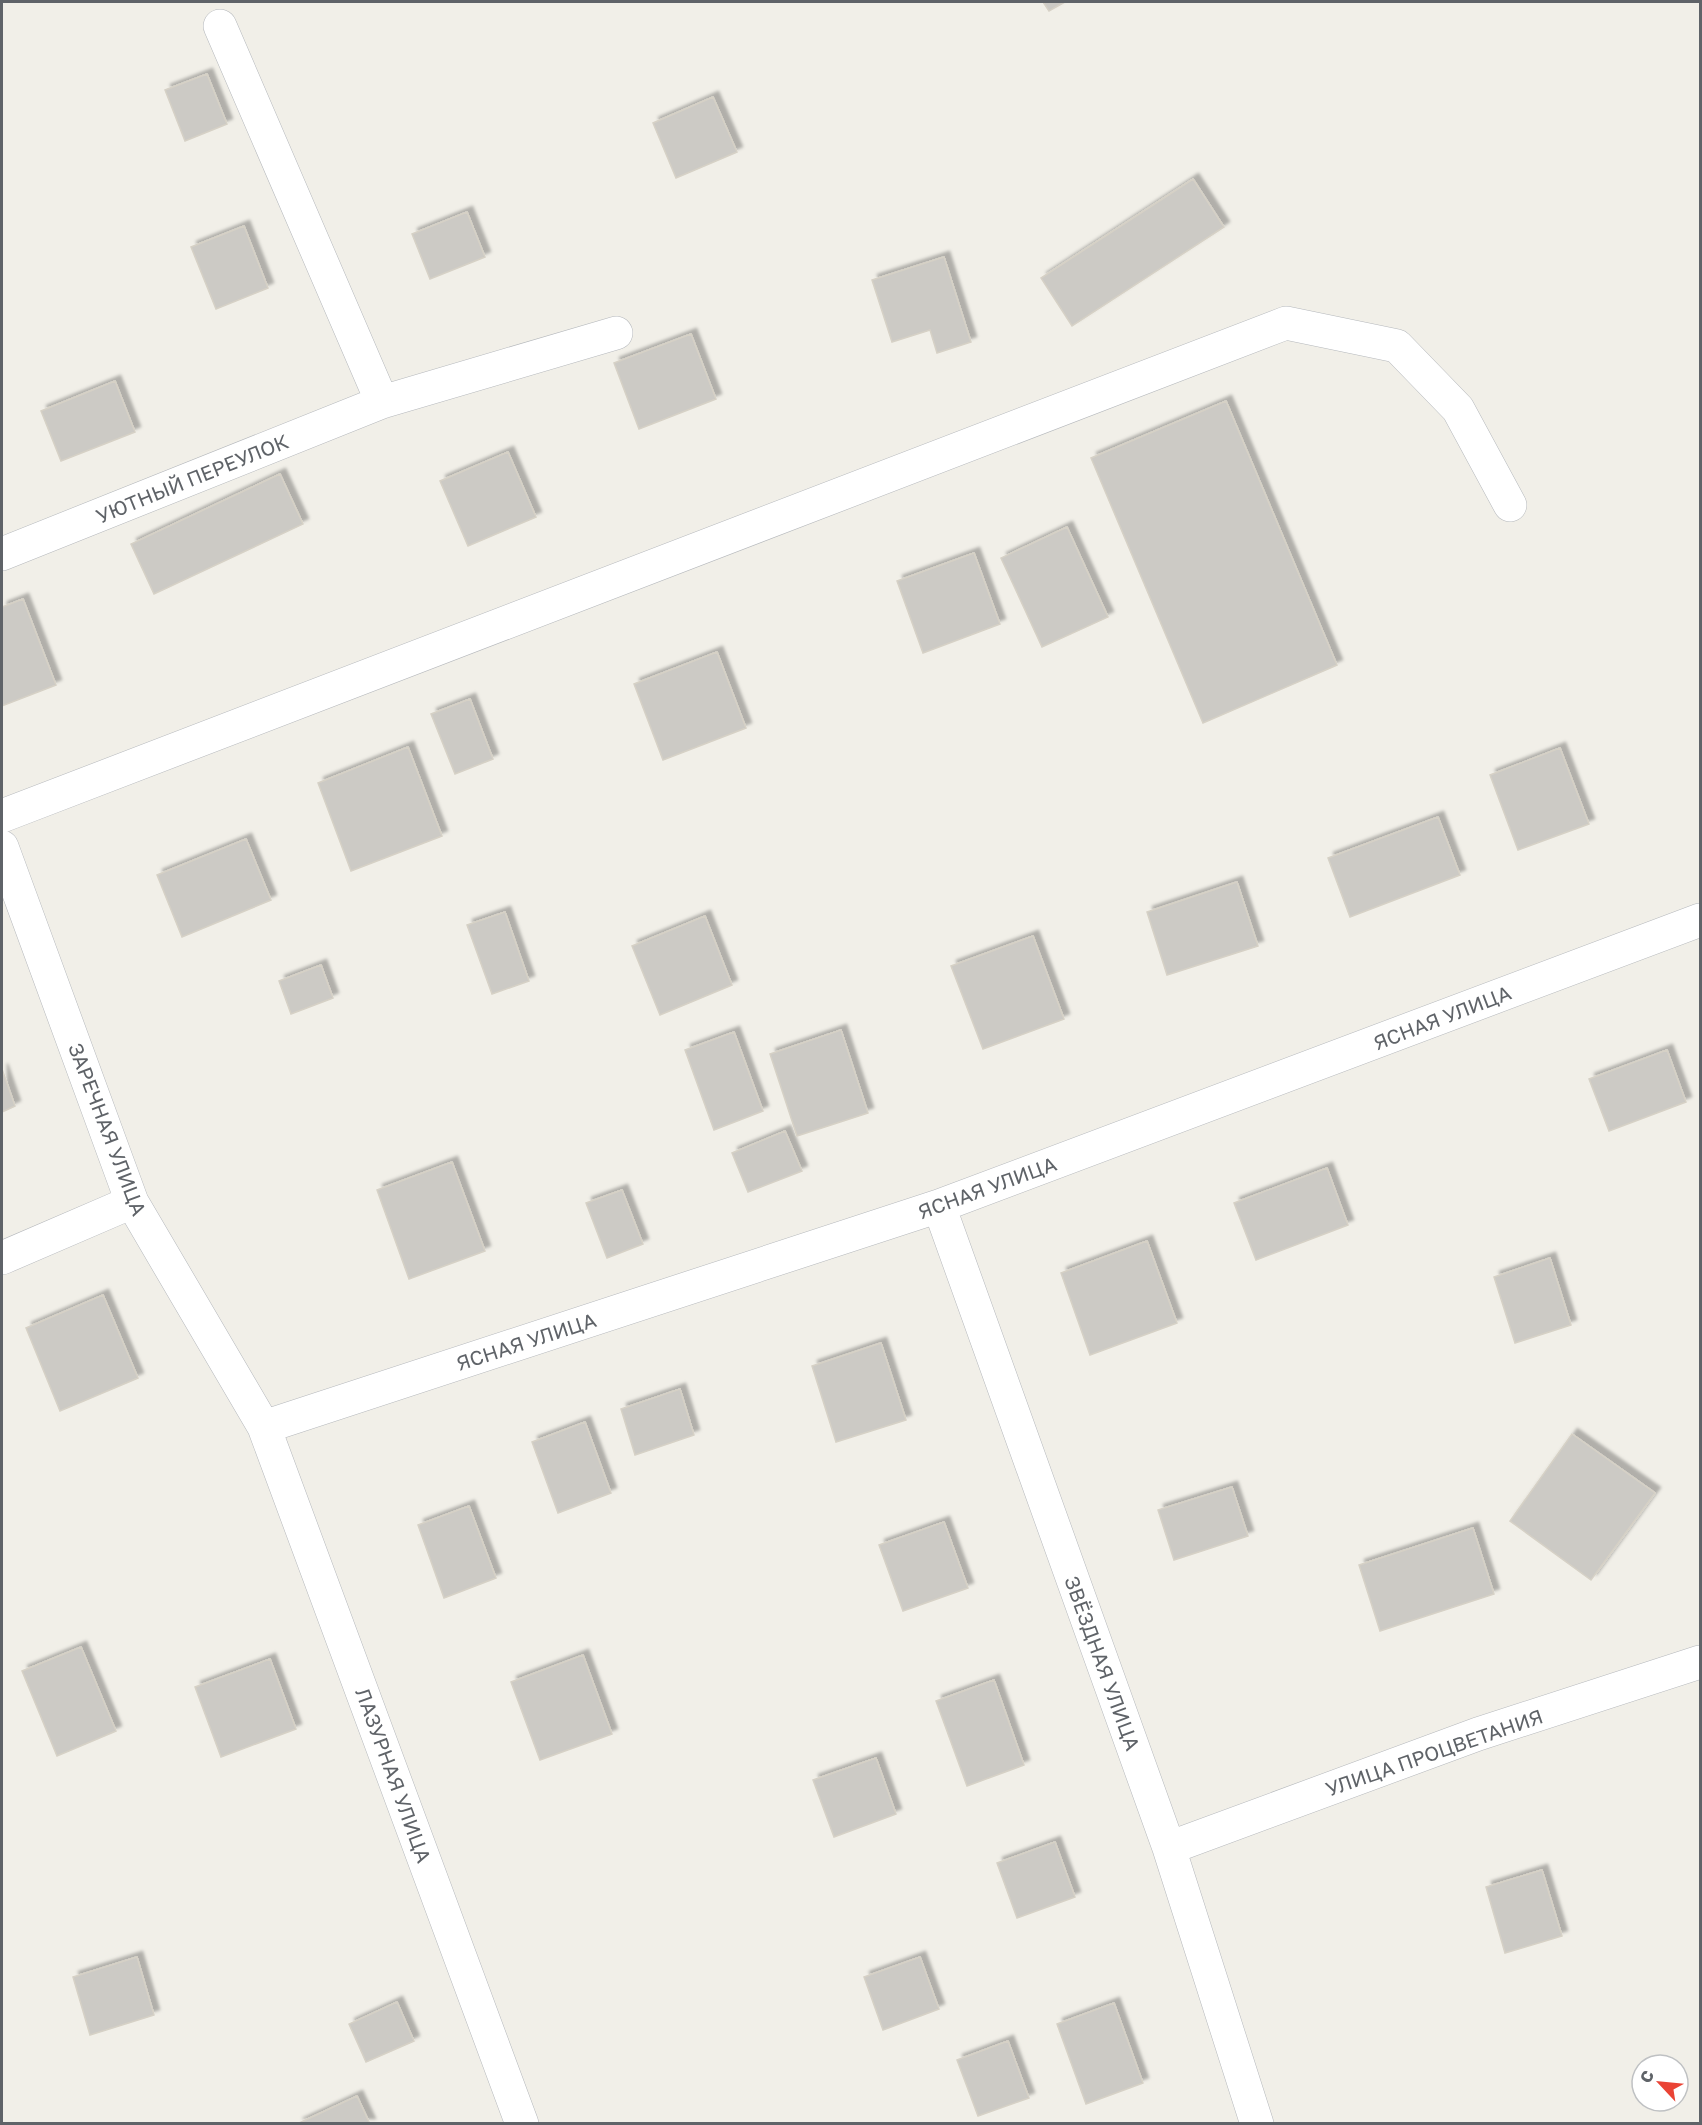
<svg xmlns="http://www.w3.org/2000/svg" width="1702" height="2125" font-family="'Golos Text',sans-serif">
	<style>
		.building { fill: #cccac5; stroke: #d6d1c6; stroke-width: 1.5; filter: url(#shadow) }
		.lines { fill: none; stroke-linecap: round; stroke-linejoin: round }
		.minor-casing { stroke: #b5b8bc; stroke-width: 34 }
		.minor { stroke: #fff; stroke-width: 33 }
		.labels { text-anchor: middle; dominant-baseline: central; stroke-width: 4.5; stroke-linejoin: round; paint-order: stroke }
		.street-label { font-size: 20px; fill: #5f6368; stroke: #fff }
	</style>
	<defs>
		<filter id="shadow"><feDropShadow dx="5.5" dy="-5.5" stdDeviation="1.5" flood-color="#0004"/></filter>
	</defs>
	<rect width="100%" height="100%" fill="#f1efe8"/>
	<path class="building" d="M1043,2H1065L1049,11Z
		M207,74L227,124L185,141L165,90Z
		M713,97L737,152L676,178L653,123Z
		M1193,179L1224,227L1072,326L1041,278Z
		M467,212L485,257L430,279L412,234Z
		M244,226L268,288L216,309L191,247Z
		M944,257L971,342L937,353L930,330L892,342L872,280Z
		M691,334L716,399L639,429L614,363Z
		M115,381L135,432L61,461L41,411Z
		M1226,401L1337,665L1203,723L1091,458Z
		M508,452L536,517L468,546L440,481Z
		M280,474L303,524L154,594L131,544Z
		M1067,527L1108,617L1042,647L1001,558Z
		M974,553L1000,624L923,653L897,581Z
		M23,599L56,685L2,706V607Z
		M717,652L746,728L663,760L634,684Z
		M470,699L493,759L455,774L431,714Z
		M408,747L442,836L351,871L318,783Z
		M1560,748L1589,824L1518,850L1490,775Z
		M1438,817L1460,875L1350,917L1328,858Z
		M246,839L271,900L182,937L157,875Z
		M1237,882L1258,946L1167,975L1147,912Z
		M505,912L529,981L492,994L467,925Z
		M705,916L732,985L660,1015L632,946Z
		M1033,936L1064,1019L983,1049L951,966Z
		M321,965L333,998L291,1014L279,981Z
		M841,1030L868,1113L797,1136L770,1054Z
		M734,1032L763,1111L714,1130L685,1050Z
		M1667,1050L1686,1102L1609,1131L1589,1079Z
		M2,1069L15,1106L2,1112Z
		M785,1131L802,1171L748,1192L732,1153Z
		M452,1162L485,1251L409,1279L377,1190Z
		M1327,1168L1348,1225L1256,1260L1234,1203Z
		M622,1190L643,1244L607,1258L586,1203Z
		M1147,1241L1177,1323L1090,1355L1061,1273Z
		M1550,1258L1571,1325L1515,1343L1494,1277Z
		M103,1295L138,1378L60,1411L26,1328Z
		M881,1343L906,1420L836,1442L812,1366Z
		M680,1389L694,1435L635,1455L621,1409Z
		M585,1422L611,1493L558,1513L532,1442Z
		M1572,1434L1655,1493L1591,1580L1510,1521Z
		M1232,1487L1248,1536L1174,1560L1158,1510Z
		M469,1506L496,1578L444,1598L418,1525Z
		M944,1522L968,1588L903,1611L879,1545Z
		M1473,1528L1494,1594L1380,1631L1359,1565Z
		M81,1647L116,1731L57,1756L22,1671Z
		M583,1655L612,1734L540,1760L511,1682Z
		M270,1659L296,1729L221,1757L195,1687Z
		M994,1680L1024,1765L967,1786L936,1701Z
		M876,1758L896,1814L834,1837L813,1780Z
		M1055,1842L1075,1897L1017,1918L997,1863Z
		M1542,1870L1562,1936L1505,1953L1486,1887Z
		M137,1957L154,2015L90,2035L73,1977Z
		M920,1957L939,2009L883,2030L864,1977Z
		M397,2002L414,2041L366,2062L349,2024Z
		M1114,2003L1143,2083L1086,2104L1057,2024Z
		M1008,2041L1029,2098L978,2116L957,2060Z
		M357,2096L370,2124H297Z"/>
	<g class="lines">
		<g class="minor-casing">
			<path id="minor" d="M220,26L382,402
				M2,554L382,402L616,333
				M2,816L1286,323L1397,346L1458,409L1510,505
				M2,847L132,1202L264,1427L522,2124
				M939,1206L1169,1848L1257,2124
				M2,1258L132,1202
				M264,1427L939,1206L1700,920
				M1169,1848L1478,1734L1700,1662"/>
		</g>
		<use href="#minor" class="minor"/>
	</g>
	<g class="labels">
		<g class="street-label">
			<text transform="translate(192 478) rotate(-22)">УЮТНЫЙ ПЕРЕУЛОК</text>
			<text transform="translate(1442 1017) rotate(-21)">ЯСНАЯ УЛИЦА</text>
			<text transform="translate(108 1129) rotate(69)">ЗАРЕЧНАЯ УЛИЦА</text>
			<text transform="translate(987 1187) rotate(-20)">ЯСНАЯ УЛИЦА</text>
			<text transform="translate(526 1341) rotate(-18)">ЯСНАЯ УЛИЦА</text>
			<text transform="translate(1103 1663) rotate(70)">ЗВЁЗДНАЯ УЛИЦА</text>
			<text transform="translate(1434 1752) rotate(-19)">УЛИЦА ПРОЦВЕТАНИЯ</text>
			<text transform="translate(394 1775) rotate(70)">ЛАЗУРНАЯ УЛИЦА</text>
		</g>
	</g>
	<rect width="1702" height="2125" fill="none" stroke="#5f6368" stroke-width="6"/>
	<g transform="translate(1660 2083) rotate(296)"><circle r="28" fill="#ffffff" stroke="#bfc1c3" stroke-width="1.5"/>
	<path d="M0-4.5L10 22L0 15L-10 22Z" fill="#ea4335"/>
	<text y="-9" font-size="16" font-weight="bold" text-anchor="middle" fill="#5f6368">С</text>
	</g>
</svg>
